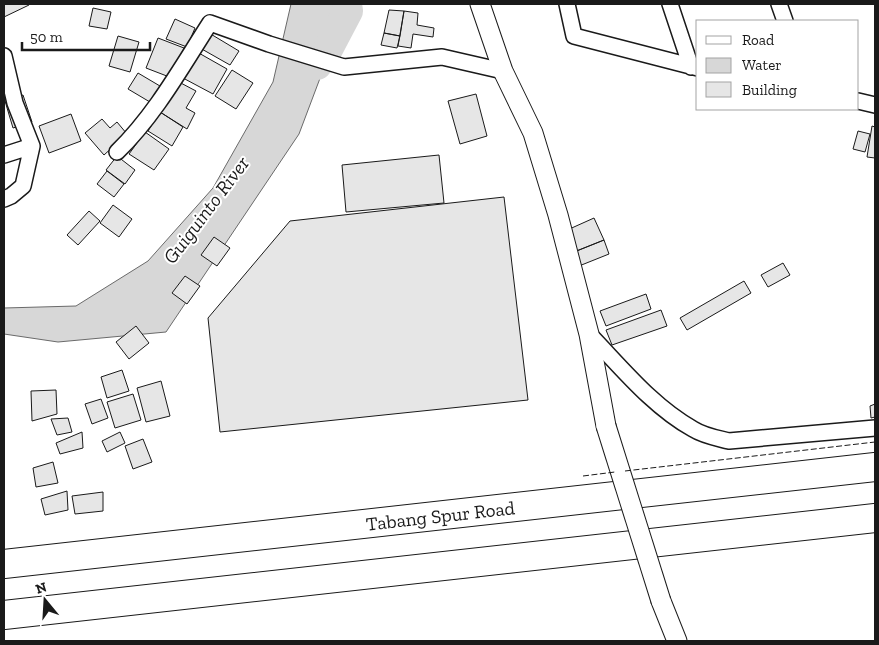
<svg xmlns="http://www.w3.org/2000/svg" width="879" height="645" font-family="'Zilla Slab',serif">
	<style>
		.water { fill: #d7d7d7; stroke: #6a6a6a }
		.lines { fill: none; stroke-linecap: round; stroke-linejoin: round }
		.river { stroke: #d7d7d7; stroke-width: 30 }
		.building { fill: #e6e6e6; stroke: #1a1a1a }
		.minor-casing { stroke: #1a1a1a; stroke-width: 18 }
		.tertiary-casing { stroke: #1a1a1a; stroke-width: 21 }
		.motorway-casing { stroke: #1a1a1a; stroke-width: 30 }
		.minor { stroke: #fff; stroke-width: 15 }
		.tertiary { stroke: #fff; stroke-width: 19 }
		.motorway { stroke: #fff; stroke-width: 28 }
		.tertiary-bridge-casing { stroke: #1a1a1a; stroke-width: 21; stroke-linecap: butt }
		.tertiary-bridge { stroke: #fff; stroke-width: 19 }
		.fence { stroke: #1a1a1a; stroke-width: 1; stroke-dasharray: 6 2.5; stroke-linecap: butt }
		.labels { text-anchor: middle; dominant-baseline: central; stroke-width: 4; stroke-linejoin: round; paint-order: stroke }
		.street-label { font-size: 19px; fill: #1a1a1a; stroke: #fff }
		.water-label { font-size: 20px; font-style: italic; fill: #1a1a1a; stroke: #fff }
	</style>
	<rect width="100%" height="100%" fill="#fff"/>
	<path class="water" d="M291,4H348L299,134L166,332L58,342L4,334V308L76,306L148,261L213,188L273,82Z"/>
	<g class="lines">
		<path class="river" d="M317,65L327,51L348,11L347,4"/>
	</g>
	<path class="building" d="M4,4H28L29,5L4,17Z
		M93,8L111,12L107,29L89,26Z
		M389,10L404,11L400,36L384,33Z
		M404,11L418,13L417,25L434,28L433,37L413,34L411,48L398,46Z
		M175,19L195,28L187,47L166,39Z
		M209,33L239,51L230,65L200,48Z
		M384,33L400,36L397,48L381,45Z
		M118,36L139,42L130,72L109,66Z
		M158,38L184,48L172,78L146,68Z
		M197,52L227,69L213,94L183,78Z
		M232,70L253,83L236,109L215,96Z
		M138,73L165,89L155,105L128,89Z
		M177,81L196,91L186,108L195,113L187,129L160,112Z
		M476,94L487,136L460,144L448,101Z
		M23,95L32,122L13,128L5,101Z
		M160,112L183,127L172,146L148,131Z
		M71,114L81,141L49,153L39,126Z
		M102,119L110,128L117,122L127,134L104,155L85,133Z
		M872,126L875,127V158L867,157Z
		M858,131L870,134L865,152L853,149Z
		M145,132L169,149L154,170L129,154Z
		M439,155L444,203L346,212L342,165Z
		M117,156L135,170L125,184L106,170Z
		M107,171L124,184L114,197L97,184Z
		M504,197L528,400L220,432L208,318L290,221Z
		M113,205L132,219L119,237L100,223Z
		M89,211L100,221L78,245L67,235Z
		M594,218L604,240L574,252L565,231Z
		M214,237L230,248L217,266L201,255Z
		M604,240L609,254L579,266L574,252Z
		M783,263L790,275L768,287L761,275Z
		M185,276L200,286L187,304L172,293Z
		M744,281L751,293L687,330L680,318Z
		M646,294L651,309L606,326L600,311Z
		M661,310L667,326L612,345L606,330Z
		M136,326L149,343L129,359L116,342Z
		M122,370L129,391L107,398L101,377Z
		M161,381L170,416L146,422L137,388Z
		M56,390L57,414L32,421L31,391Z
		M133,394L141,420L115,428L107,402Z
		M101,399L108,418L92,424L85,404Z
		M875,404V417L871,418L870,406Z
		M68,418L72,432L57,435L51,419Z
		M82,432L83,448L60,454L56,443Z
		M120,432L125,443L107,452L102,441Z
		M143,439L152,462L133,469L125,446Z
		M53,462L58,483L36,487L33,468Z
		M67,491L68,510L45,515L41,499Z
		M103,492V511L75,514L72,496Z"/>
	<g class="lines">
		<g class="minor-casing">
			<path id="minor" d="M567,4L574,36L698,68
				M670,4L691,67
				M779,4L785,21
				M4,56L15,103L32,146L23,186L11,196L4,199
				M858,101L875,105
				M117,152C155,115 181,68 210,23L269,44L344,67L442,57L503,71
				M4,155L32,146
				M589,334C621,367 652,406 693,429C704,436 717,438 729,441L875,428"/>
		</g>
		<g class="tertiary-casing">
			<path id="tertiary" d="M480,4L503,71L533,133L558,215L589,334L606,426
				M661,601L677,641"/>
		</g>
		<g class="motorway-casing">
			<g id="motorway">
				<path id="s1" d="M4,564L875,467"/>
				<path d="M4,615L875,518"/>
			</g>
		</g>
		<use href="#minor" class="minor"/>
		<use href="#tertiary" class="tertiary"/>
		<use href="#motorway" class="motorway"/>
		<g class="tertiary-bridge-casing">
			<path id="tertiary-bridge" d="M606,426L661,601"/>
		</g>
		<use href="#tertiary-bridge" class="tertiary-bridge"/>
		<path class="fence" d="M625,471L875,442
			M583,476L615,472"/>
	</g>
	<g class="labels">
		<g class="street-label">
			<text stroke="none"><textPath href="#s1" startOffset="439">Tabang Spur Road</textPath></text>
		</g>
		<g class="water-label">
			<text transform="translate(206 210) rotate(-53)">Guiguinto River</text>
		</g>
	</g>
	<rect width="879" height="645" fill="none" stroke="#1a1a1a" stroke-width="10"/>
	<rect x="696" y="20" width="162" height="90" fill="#ffffff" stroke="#a3a3a3"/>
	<rect x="706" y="36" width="25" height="8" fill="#ffffff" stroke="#a3a3a3"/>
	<text x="742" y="45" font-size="15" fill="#1a1a1a">Road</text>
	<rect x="706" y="58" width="25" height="15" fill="#d7d7d7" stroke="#a3a3a3"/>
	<text x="742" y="70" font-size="15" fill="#1a1a1a">Water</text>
	<rect x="706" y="82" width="25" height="15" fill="#e6e6e6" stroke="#a3a3a3"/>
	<text x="742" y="95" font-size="15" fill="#1a1a1a">Building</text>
	<g transform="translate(45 600) rotate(342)" stroke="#ffffff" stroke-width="4" paint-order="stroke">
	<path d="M0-4L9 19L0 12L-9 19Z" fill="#1a1a1a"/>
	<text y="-8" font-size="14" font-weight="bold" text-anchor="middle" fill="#1a1a1a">N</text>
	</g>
	<path d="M22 42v8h128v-8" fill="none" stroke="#1a1a1a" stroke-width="2.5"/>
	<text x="30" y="42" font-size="15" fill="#1a1a1a" stroke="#ffffff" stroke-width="4" paint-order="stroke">50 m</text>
</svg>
